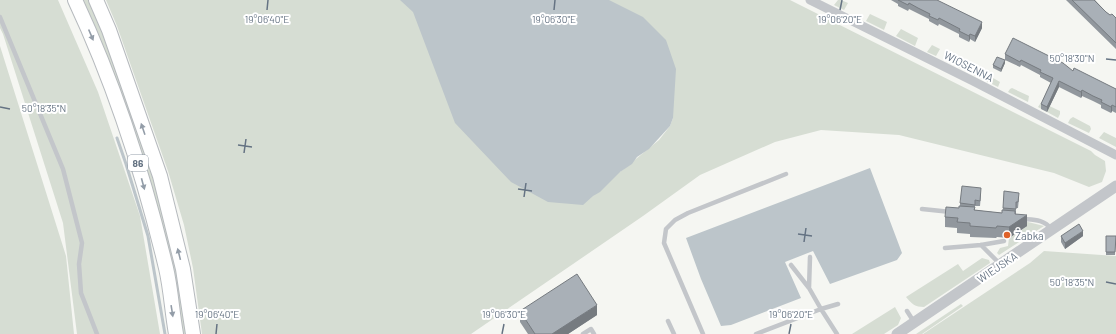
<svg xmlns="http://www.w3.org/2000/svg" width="1116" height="334" font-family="Barlow,sans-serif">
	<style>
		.green { fill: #d6ddd3 }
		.water { fill: #bcc5ca }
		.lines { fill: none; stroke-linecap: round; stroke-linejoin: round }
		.stream { stroke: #bcc5ca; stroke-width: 3 }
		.primary-casing { stroke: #b6babe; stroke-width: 16 }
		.service { stroke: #c3c6ca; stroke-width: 4.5 }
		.minor { stroke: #c3c6ca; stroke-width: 9 }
		.tertiary { stroke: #c3c6ca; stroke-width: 11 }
		.primary { stroke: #fff; stroke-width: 14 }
		.wall { fill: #91979d }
		.shaded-wall { fill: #767b80 }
		.building { fill: #a9b0b7; stroke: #767b80 }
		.oneway { fill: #939da8 }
		.ticks { fill: none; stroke: #657383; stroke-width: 1.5 }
		.poi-dot { fill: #df6229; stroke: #fff; stroke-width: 1.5 }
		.labels { text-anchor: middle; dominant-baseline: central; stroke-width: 4; stroke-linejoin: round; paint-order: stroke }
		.shield { fill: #fff; stroke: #939da8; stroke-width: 1 }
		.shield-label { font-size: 10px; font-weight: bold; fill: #657383 }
		.street-label { font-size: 11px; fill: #657383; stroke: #fff }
		.poi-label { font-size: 11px; fill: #657383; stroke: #fff; text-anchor: start }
		.ticks-label { font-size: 10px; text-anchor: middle; fill: #657383; stroke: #fff; stroke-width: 4; stroke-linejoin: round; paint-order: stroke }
	</style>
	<rect width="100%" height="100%" fill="#f5f6f2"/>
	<path class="green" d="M0,0H58L98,92L140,216L160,334H77L63,223L3,34L0,28Z
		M81,0H89L104,33L134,115L169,228L188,334H182Z
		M106,0H423L620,172L659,140L670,126L673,118V112L566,0H790L1091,151L1095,155L1105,161L1106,171L1102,182L1089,187L1054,173L899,135L821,130L775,142L700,175L643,216L471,334H202L193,268L184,225L168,171L117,26Z
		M838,0H841L848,3L844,10L834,5Z
		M870,14L887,22L884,30L866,21Z
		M901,29L918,38L915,46L896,36Z
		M932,45L940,49L936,56L927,52Z
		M0,46L66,256L74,334H0Z
		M962,60L1000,82L998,87L958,67Z
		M1012,88L1029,96L1028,102L1008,92L1010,89Z
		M1043,103L1060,111V114L1058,118L1038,107L1040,104Z
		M1073,117L1090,126L1091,129L1089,133L1068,123L1070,119Z
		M1104,132L1116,138V147L1099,138Z
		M1012,220L1028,222L1044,226L999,255L997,253L1000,248L1008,246L1009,238L1020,230Z
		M1044,251L1116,256V334H923L1030,263Z
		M982,258L989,260L990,263L924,307C915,307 912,304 906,297L958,264L963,271Z
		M961,304L963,306L922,334H916Z
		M895,307L901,318L898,325L884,334H852Z"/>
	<path class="water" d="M400,0H609L643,17L666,40L676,69L673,118L670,126L649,149L637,157L632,164L620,172L600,192L593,196L583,205L548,202L511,182L455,123L413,12Z
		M870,168L902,253L897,260L830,284L813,251L785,262L801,298L731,325L721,326L701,279L686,238Z"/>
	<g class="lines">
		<path class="stream" d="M117,138L126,164L148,236L165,334"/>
		<g class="primary-casing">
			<path id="primary" d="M75,0C115,85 144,176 166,268C171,289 172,312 176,334
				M96,0L109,30L160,176L183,269L193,334"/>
		</g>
		<path class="service" d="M0,17L63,169L82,243L79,264L81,293L97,334
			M922,209L951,212
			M1022,219C1033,220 1044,219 1051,229
			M981,245L1000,264
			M945,248L981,245L1004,241
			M791,265L809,288L821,309L838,304
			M809,288L810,257
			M907,311L914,322
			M668,321L674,334
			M583,334L591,329L594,334
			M703,334L664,243L666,229L675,220L688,213L786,174
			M756,334L821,309L837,334"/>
		<path class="minor" d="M810,0L973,81L1116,155"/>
		<path class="tertiary" d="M897,334L1116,186"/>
		<use href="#primary" class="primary"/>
	</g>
	<path class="wall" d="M891,0H937L982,28L975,42L970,39L969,42L959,37V34L939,24L938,26L929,21V19L909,9L908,11L898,6V4Z
		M1066,0H1095L1106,12L1110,15L1116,18V49Z
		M1005,54L1073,71L1116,89V113L1112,111L1111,113L1101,108V105L1093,101L1082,96L1081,98L1059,87L1047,112L1041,109V104L1051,83L1040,77V75L1021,65L1020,67L1005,60Z
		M1005,63L1001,72L993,68V65Z
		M981,194L980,206H975V210L1002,213L1003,208L1019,198L1018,208H1016V214L1027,226L1009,238L997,237L996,238L970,237V234L957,233V228L945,227V217L959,208L960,206V203Z
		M1061,236H1083L1065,249L1061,242Z
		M1106,236H1116L1115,255H1106Z
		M520,311L597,315L568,334H528L520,322Z"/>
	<path class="shaded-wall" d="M982,22V28L975,42V36Z
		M970,34V39L969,42V36Z
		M1005,60V63L1001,72V69Z
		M1059,81V87L1047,112V107Z
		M1082,90V96L1081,98V92Z
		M1112,105V111L1111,113V107Z
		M1027,215V226L1009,238V227Z
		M1083,231V236L1065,249V243Z
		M597,305V315L568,334H552Z"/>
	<path class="building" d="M898,0H937L982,22L975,36L970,34L969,36L959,31L960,29L939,18L938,20L929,16L930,14L918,8L909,3L908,5Z
		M1072,0H1094L1106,12L1110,15L1112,14L1116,18V43Z
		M1013,38L1063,63L1073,71L1074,68L1116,89V107L1112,105L1111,107L1101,102L1102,100L1093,96L1082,90L1081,92L1059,81L1047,107L1041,104L1053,78L1040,72L1041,70L1021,60L1020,62L1005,54Z
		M997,57L1005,60L1001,69L993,65Z
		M962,186L981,188L980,201L975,200V205L960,203Z
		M1004,191L1019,193L1018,202H1016V209L1003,208Z
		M959,206L975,207L974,210L1002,213V210L1015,211V214L1027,215L1009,227L997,226L996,228L970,226V223L957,222L958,218L945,217L946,207L959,208Z
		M1079,224L1083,231L1065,243L1061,236Z
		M1106,236H1116L1115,252H1106Z
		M577,274L597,305L552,334H535L520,311Z"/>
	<defs><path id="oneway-solid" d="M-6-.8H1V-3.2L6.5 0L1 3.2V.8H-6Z"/></defs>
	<g class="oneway">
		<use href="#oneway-solid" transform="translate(91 35) rotate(67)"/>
		<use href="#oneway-solid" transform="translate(143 129) rotate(-109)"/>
		<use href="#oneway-solid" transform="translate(143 184) rotate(75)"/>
		<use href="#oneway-solid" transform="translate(179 254) rotate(-104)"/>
		<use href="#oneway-solid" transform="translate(172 311) rotate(81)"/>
	</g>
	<path class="ticks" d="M267,10L268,0M554,10L555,0M840,10L842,0M1106,59L1116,60M0,107L10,109M238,145L252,147M244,153L246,139M518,189L532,191M524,197L526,183M798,234L812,236M804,242L806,228M1106,282L1116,284M216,334L217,324M502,334L504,324M789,334L791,324"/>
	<circle class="poi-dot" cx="1007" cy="235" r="4"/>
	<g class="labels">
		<rect class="shield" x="128" y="155" width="20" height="16" rx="3"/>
		<g class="shield-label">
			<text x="138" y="163">86</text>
		</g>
		<g class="street-label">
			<text transform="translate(969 66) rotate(27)">WIOSENNA</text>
			<text transform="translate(997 267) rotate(-34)">WIEJSKA</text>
		</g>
		<g class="poi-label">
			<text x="1015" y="235">Żabka</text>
		</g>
	</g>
	<g class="ticks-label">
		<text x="267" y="23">19°06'40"E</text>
		<text x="554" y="23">19°06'30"E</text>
		<text x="840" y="23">19°06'20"E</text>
		<text x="1072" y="62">50°18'30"N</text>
		<text x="44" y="112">50°18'35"N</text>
		<text x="1072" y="286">50°18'35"N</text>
		<text x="217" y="318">19°06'40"E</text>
		<text x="504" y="318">19°06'30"E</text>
		<text x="791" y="318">19°06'20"E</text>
	</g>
</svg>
